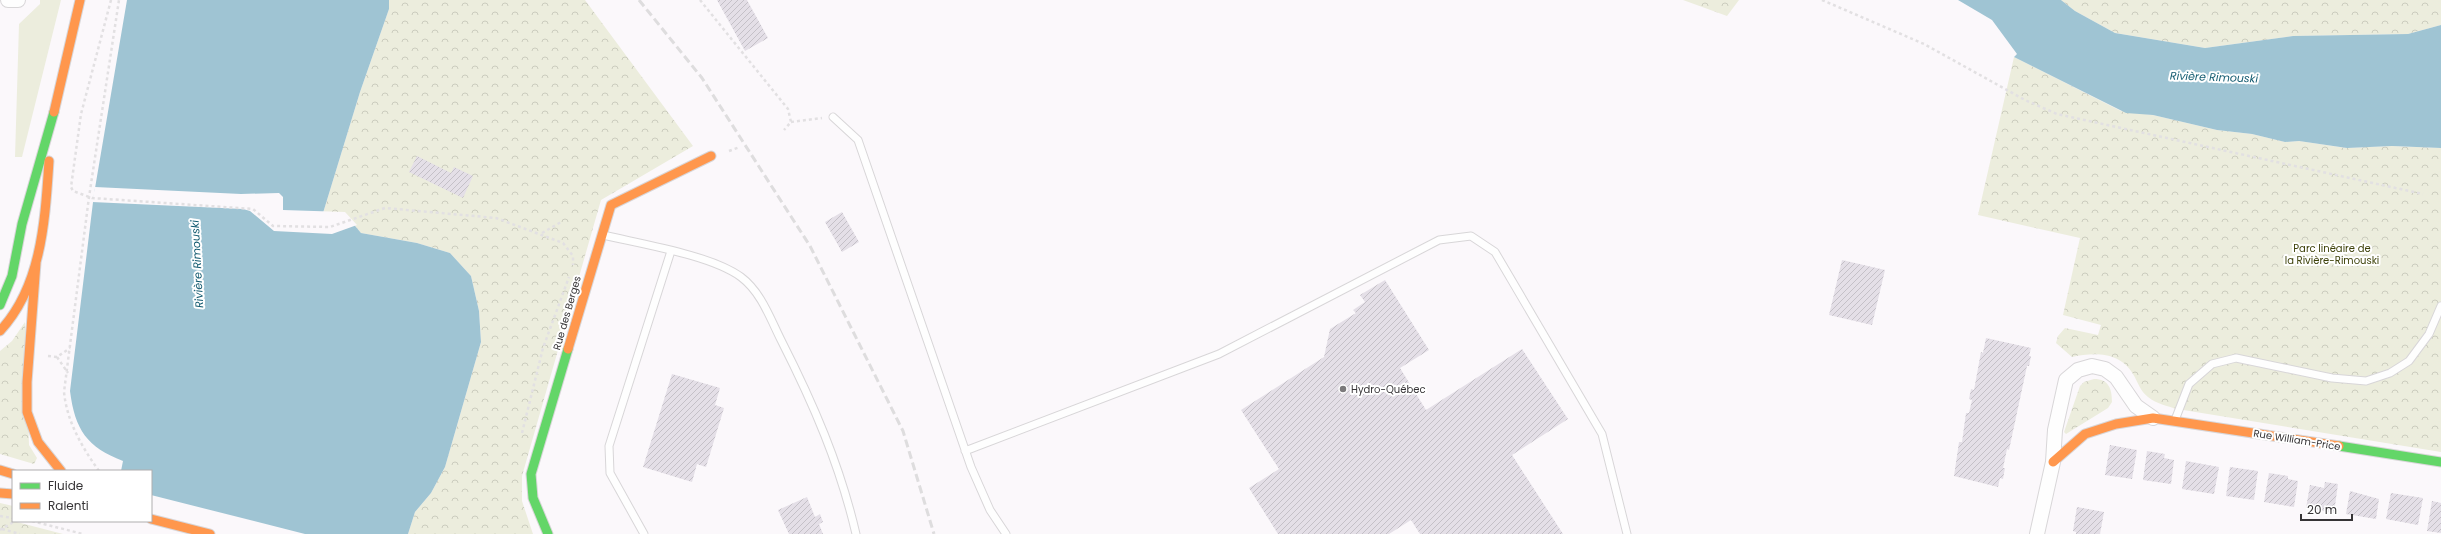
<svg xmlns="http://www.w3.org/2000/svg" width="2441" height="534" font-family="Poppins,sans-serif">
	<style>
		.grass { fill: #eceddd }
		.forest { fill: url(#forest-crowns) }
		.water { fill: #9fc4d3 }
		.pier { fill: #fbf8fb }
		.building { fill: url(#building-hatch) }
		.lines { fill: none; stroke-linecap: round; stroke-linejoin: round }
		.lane-casing { stroke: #d8d6d8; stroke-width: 9 }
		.street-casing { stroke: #d8d6d8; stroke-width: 16 }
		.fast-casing { stroke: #d8d6d8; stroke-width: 11 }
		.slow-casing { stroke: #d8d6d8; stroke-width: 11 }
		.path { stroke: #e2e0e2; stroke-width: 2.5; stroke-dasharray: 3 3; stroke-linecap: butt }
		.lane { stroke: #fefefe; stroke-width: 7 }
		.street { stroke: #fefefe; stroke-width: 14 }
		.fast { stroke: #63d668; stroke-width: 9 }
		.slow { stroke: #ff974d; stroke-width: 9 }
		.rail { stroke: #deddde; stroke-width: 3; stroke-dasharray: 8 4; stroke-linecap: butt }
		.poi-dot { fill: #7b797b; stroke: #fff; stroke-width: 1.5 }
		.labels { text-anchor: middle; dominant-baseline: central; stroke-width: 4; stroke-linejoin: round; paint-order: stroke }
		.park-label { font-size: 10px; fill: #3e420a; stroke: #fff }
		.street-label { font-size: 10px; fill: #363436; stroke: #fff }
		.poi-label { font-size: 10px; fill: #363436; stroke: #fff; text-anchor: start }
		.water-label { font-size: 11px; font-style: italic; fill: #135b70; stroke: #fff }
	</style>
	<defs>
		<pattern id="forest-crowns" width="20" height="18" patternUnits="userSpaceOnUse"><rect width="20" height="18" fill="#eceddd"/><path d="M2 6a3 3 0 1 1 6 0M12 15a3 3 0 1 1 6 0" fill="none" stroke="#cbccbe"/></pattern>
		<pattern id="building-hatch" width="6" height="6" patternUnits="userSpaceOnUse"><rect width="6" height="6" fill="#e4dfe7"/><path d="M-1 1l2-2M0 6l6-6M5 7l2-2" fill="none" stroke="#c4c0c7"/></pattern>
	</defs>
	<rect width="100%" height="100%" fill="#fbf8fb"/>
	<path class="grass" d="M40,0H61L22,157H15L19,24L40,4Z"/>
	<path class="forest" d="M389,0H585L693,146L601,200L522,476V501L533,534H408L415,512L431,493L445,467L481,342L479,311L471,276L450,253L417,243L361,233L345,214L323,213L360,92L389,9Z
		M1683,0H1739L1727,16Z
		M2061,0H2441V25L2408,34L2293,36L2205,48L2115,33L2075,11Z
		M2014,57L2121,111L2153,115L2217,130L2252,134L2285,142L2299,141L2347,148L2392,146L2441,148V452L2177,409C2167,406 2157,404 2148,397C2140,391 2138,382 2133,374C2120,352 2095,352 2072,357L2056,343L2058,336L2065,328L2098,335L2101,325L2063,315L2080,238L1978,215Z
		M25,322L29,445L37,458L34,464L0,454V351L12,341Z
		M2094,379C2109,379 2112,389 2112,402L2108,408L2066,434L2064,432L2080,386L2084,382Z
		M0,503L13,506V521L63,534H0Z"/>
	<path class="water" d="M127,0H389V9L360,92L323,213L345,214L361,233L417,243L450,253L471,276L479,311L481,342L445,467L431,493L415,512L408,534H129L151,521V471H121L123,461C87,447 75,430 70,391L94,194Z
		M1958,0H2061L2075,11L2115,33L2205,48L2293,36L2408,34L2441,25V148L2392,146L2347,148L2299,141L2285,142L2252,134L2217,130L2153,115L2126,113L2014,57L2017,54L1992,20Z"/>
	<path class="pier" d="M95,187L241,194L279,193L283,197V210L345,212L357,225L332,234L274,231L250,211L243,209L92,202Z
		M151,495L305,534H127L128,521H151Z"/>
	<path class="building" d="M717,0H747L768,38L745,51Z
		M417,156L451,173L454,167L473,176L463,198L409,172Z
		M842,212L859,242L842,252L825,222Z
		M1842,260L1885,270L1872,325L1829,315Z
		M1385,280L1429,350L1400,368L1426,410L1522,349L1568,419L1512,455L1563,534H1420L1411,520L1389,534H1278L1249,488L1279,469L1241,410L1324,357L1330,329L1356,313L1353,310L1365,302L1360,295Z
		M1986,338L2031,348L2029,356H2031L2029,366H2027L2009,450L2007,449L2003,468H2005L2003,479L2000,478L1998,487L1954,476L1959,442H1962L1966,413H1969L1972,400L1969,399L1971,389L1974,390L1981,352L1983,353Z
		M672,374L720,388L715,405L724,408L706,467L697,464L692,482L643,467Z
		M2110,445L2137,450L2132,479L2105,475Z
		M2147,451L2165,454L2164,458L2174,460L2171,484L2143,480Z
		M2186,461L2219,467L2214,494L2182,489Z
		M2230,467L2258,471L2254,500L2226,496Z
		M2269,473L2288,476V479L2298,481L2294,507L2264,502Z
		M2325,482L2338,484L2334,513L2306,508L2310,485L2324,488Z
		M2350,491L2379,499L2376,519L2346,514Z
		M2391,493L2423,498L2418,525L2386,519Z
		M807,497L815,517L820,514L823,522L819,524L823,534H789L778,510Z
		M2432,501L2441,503V533L2427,531Z
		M2077,507L2104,512L2100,534H2076V532L2073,531Z"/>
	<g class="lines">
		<g class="lane-casing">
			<path id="lane" d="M833,117L858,140L971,467L990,510L1006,534
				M603,235C641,244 711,255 741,277C761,292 770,318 781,340C813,403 840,465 856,534
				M2175,420L2189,384L2212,364L2236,358L2332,378L2366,381L2390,373L2409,361L2429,334L2441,306
				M965,451L1219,354L1439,240L1471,236L1495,252L1602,434L1627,534
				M644,534L610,473L609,446L671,251"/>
		</g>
		<g class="street-casing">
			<path id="street" d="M8,0H18
				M2037,534L2053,462L2055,430L2066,380L2078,370L2092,366L2105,369L2116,377L2136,406L2153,418"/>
		</g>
		<g class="fast-casing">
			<path id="fast" d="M0,305L12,276L22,224L54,112
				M2339,446L2441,462
				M548,534L533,498L531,474L568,349"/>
		</g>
		<g class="slow-casing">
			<path id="slow" d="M54,112L80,0
				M36,263L27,382V412L38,442L61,471
				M0,331C42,286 45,220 49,161
				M568,349L611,205L711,156
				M2053,462L2085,434L2116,424L2153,418L2339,446
				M0,470L13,474
				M0,493L13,494
				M151,519L210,534"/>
		</g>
		<path class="path" d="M111,0L81,114L71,187L73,191L92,198L253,209L273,226L330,227L385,208L496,218L563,243L573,256V265
			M700,0L788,109L791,122L784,130
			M1822,0L1924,44L2025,100L2057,114L2423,194
			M791,122L822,118
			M729,151L740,147
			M542,233L561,222
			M48,356L57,357L70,348
			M57,357L68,373
			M522,433L543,348L569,277
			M99,471C82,447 67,422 64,392L89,197L119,0
			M0,516L13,518
			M32,521L83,534
			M2,529L20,534
			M0,530L15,521"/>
		<use href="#lane" class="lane"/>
		<use href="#street" class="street"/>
		<use href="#fast" class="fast"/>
		<use href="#slow" class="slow"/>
		<path class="rail" d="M639,0L702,78L810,246L903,431L934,534"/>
	</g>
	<circle class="poi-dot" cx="1343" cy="389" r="4"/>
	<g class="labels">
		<g class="park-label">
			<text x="2332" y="248">Parc linéaire de<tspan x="2332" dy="12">la Rivière-Rimouski</tspan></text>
		</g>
		<g class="street-label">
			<text transform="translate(567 313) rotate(-74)">Rue des Berges</text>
			<text transform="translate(2297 440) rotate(9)">Rue William-Price</text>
		</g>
		<g class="poi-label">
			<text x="1351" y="389">Hydro-Québec</text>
		</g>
		<g class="water-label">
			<text transform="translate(2214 77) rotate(2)">Rivière Rimouski</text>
			<text transform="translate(197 264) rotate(-93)">Rivière Rimouski</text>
		</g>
	</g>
	<rect x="12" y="470" width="140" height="52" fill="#ffffff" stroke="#afaeaf"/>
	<rect x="20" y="483" width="20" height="6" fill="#63d668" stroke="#afaeaf"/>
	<text x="48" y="490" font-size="12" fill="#363436">Fluide</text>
	<rect x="20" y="503" width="20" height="6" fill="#ff974d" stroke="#afaeaf"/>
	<text x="48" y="510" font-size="12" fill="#363436">Ralenti</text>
	<path d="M2301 514v6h51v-6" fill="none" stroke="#363436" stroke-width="2"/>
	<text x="2307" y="514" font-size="12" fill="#363436" stroke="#ffffff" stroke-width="3" paint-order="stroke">20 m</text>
</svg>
